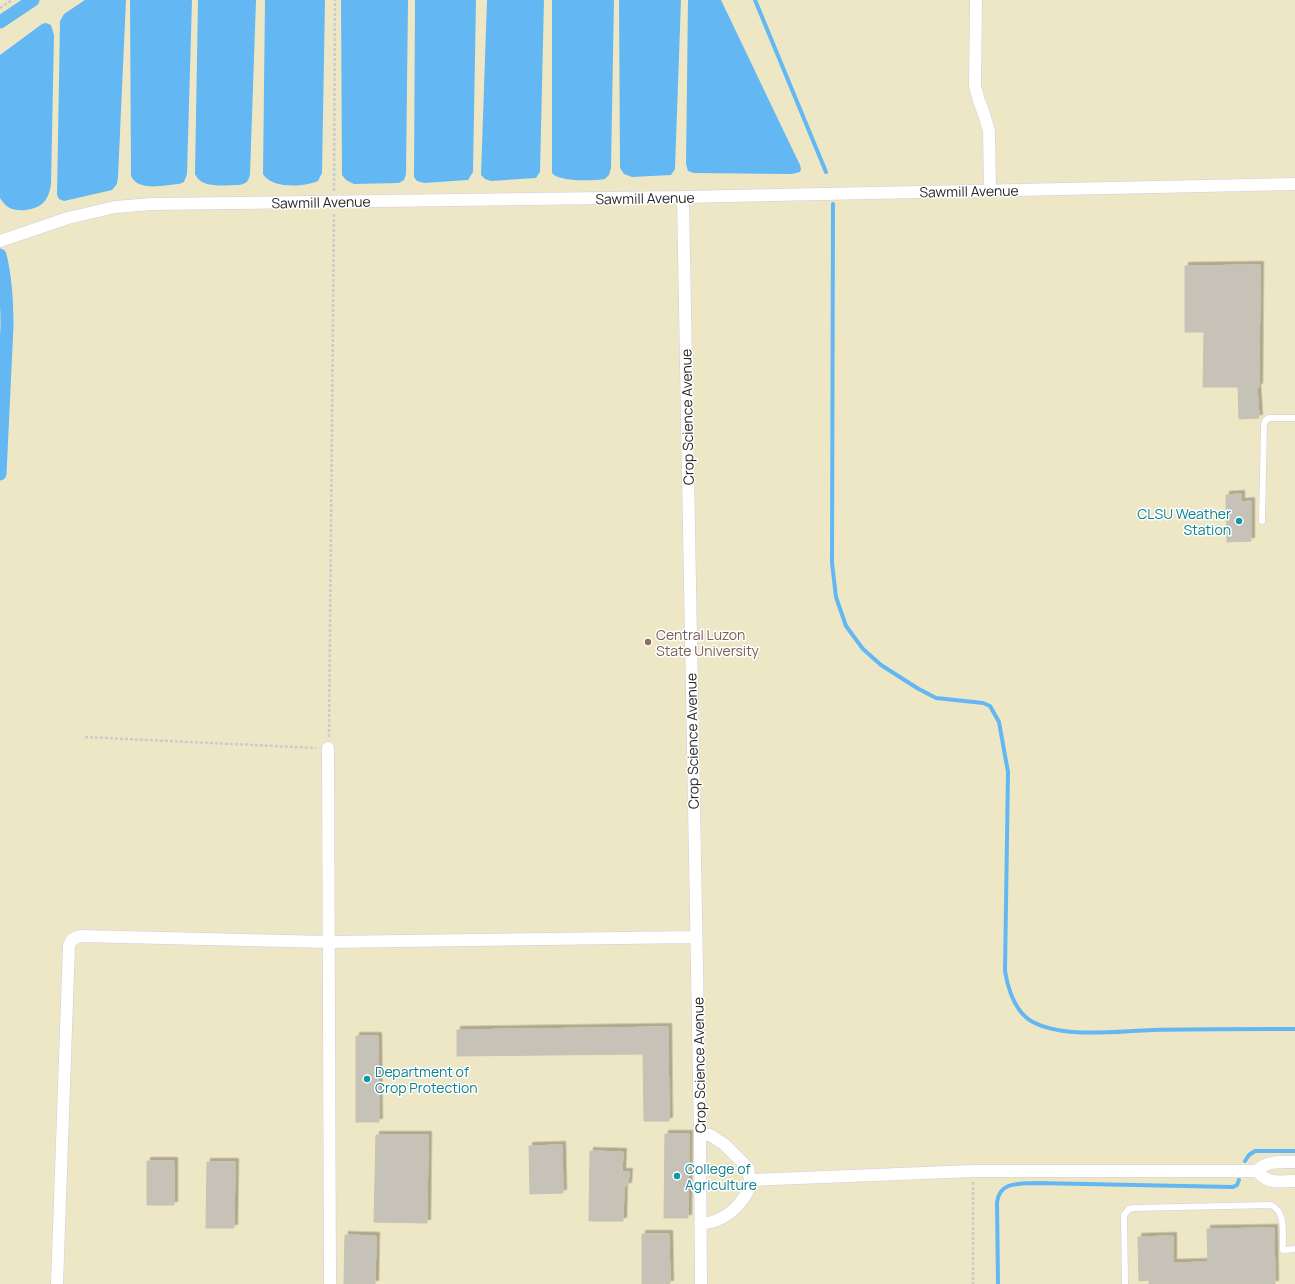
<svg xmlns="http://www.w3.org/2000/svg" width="1295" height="1284" font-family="Manrope,sans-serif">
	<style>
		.education { fill: #eee7c5 }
		.water { fill: #63b8f4 }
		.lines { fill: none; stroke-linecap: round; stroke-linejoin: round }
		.stream { stroke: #63b8f4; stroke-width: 4 }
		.canal { stroke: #63b8f4; stroke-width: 13 }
		.building { fill: #c6c2b7; stroke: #c6c2b1; filter: url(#shadow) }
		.service-casing { stroke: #cdcde1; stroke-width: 7 }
		.minor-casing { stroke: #cdcde1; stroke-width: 13 }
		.path { stroke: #cbcbcb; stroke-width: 2.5; stroke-dasharray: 3 2; stroke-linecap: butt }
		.service { stroke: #fff; stroke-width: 6 }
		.minor { stroke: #fff; stroke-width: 12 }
		.culture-dot { fill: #0f9aa8; stroke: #fff; stroke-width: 1.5 }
		.education-dot { fill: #8d6e63; stroke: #fff; stroke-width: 1.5 }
		.labels { text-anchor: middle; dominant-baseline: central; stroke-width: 3; stroke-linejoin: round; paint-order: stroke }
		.street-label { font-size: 14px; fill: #272727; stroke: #fff }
		.culture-label { font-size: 14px; fill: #0d838f; stroke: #fff; text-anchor: start }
		.education-label { font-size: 14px; fill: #785e54; stroke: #fff; text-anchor: start }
	</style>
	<defs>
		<filter id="shadow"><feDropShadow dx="3.5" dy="-3.5" stdDeviation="0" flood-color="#0004"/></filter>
	</defs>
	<rect width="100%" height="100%" fill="#ebe5d7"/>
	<path class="education" d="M0,0H1295V1284H0Z"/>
	<path class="water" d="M85,0H126L118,177L117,184L112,190L64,201L59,199L57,195L60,21L64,14Z
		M130,0H192L187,174L184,182L179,184C165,185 138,192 131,176Z
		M198,0H256L250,174C249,181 246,184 239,185C225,185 201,189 195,174Z
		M265,0H325L322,173L318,181C305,187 271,189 263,174Z
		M341,0H408L406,174L404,180L399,183L354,184L346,180L342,175Z
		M415,0H476L473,172L468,180L424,183L417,181L414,177Z
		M487,0H544L540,172L536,178L491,181L485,179L481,175Z
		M552,0H614L611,168L609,175L605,179C595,181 558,182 552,173Z
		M619,0H681L675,169L671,175L632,177L624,174L620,168Z
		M688,0H721L800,165L801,169L800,172L792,174L694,173L688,171L686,164Z
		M46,23L51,25L54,35L51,184C50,191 48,199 42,204C35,210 17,213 8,207C5,205 2,201 0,198V55L42,24Z"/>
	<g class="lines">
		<path class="stream" d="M755,0L826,172
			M833,204L832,563L836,597L846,626L863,649L881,665L917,688L936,698L983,703L990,706L999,722L1008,772L1005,971C1008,989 1015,1011 1031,1021C1063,1039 1116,1031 1152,1030C1199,1029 1247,1029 1295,1029
			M1245,1161L1249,1155L1255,1151H1295
			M998,1284L997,1202C1000,1181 1019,1184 1036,1183L1233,1187L1237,1185L1239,1180"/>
		<path class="canal" d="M0,22L33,0
			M0,255C6,279 7,302 7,326L0,474"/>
	</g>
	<path class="building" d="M1260,265L1259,387H1257L1259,418L1239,419L1238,387H1203L1204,332H1185V266Z
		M1241,494V502L1251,501V541L1227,542L1226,495Z
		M668,1027L669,1121H644L643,1054L457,1056V1030Z
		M356,1036H378L379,1122H356Z
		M665,1134H689L688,1218H664Z
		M376,1135H428L427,1223L374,1222Z
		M562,1145L563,1193L530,1194L529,1146Z
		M590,1151L623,1152L622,1172H629L628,1186H624L623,1221H589Z
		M147,1161H174V1205H147Z
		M207,1162H235L234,1228H206Z
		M1274,1228L1275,1284H1149V1280L1139,1281L1138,1237L1173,1236V1263L1208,1262L1207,1229Z
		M642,1234H669L670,1284H642Z
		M345,1235L376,1236L375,1284H344Z"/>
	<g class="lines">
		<g class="service-casing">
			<path id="service" d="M1262,521L1264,424L1266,420L1269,418H1295
				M1125,1284L1124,1215L1129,1209L1134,1208L1271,1205C1287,1213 1282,1235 1283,1250L1295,1249"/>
		</g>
		<g class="minor-casing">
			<path id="minor" d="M976,0L975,86L979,101L984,114L989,131L990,190
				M683,197L700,1135L701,1284
				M0,241L68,218L115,207L152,204L683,197L1295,184
				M328,748L330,1284
				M700,1135H710L724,1144L748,1168L750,1180L973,1171H1257C1269,1185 1278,1181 1295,1181
				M1257,1171C1266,1160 1282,1162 1295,1162
				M700,1223C720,1226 750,1201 750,1180
				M57,1284L69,945C71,939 76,937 81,936L329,942L696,937"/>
		</g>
		<path class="path" d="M0,8L12,0
			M334,191L335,0
			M85,737L316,748
			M329,737L334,212
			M973,1182V1284"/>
		<use href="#service" class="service"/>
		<use href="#minor" class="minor"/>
	</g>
	<g class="culture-dot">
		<circle cx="1239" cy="521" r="4"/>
		<circle cx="367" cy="1079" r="4"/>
		<circle cx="677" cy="1176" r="4"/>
	</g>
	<circle class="education-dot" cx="648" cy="642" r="4"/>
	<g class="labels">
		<g class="street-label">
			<text transform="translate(969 191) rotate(-1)">Sawmill Avenue</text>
			<text transform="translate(645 198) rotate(-1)">Sawmill Avenue</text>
			<text transform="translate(321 202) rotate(-1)">Sawmill Avenue</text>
			<text transform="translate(687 417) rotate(-91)">Crop Science Avenue</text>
			<text transform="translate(692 741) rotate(-91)">Crop Science Avenue</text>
			<text transform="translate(699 1065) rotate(-91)">Crop Science Avenue</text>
		</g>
		<g class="culture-label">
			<text x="1231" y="513" text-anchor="end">CLSU Weather<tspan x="1231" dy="16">Station</tspan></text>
			<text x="375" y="1071">Department of<tspan x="375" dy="16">Crop Protection</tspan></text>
			<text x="685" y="1168">College of<tspan x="685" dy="16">Agriculture</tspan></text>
		</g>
		<g class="education-label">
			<text x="656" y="634">Central Luzon<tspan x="656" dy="16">State University</tspan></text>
		</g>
	</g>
</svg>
